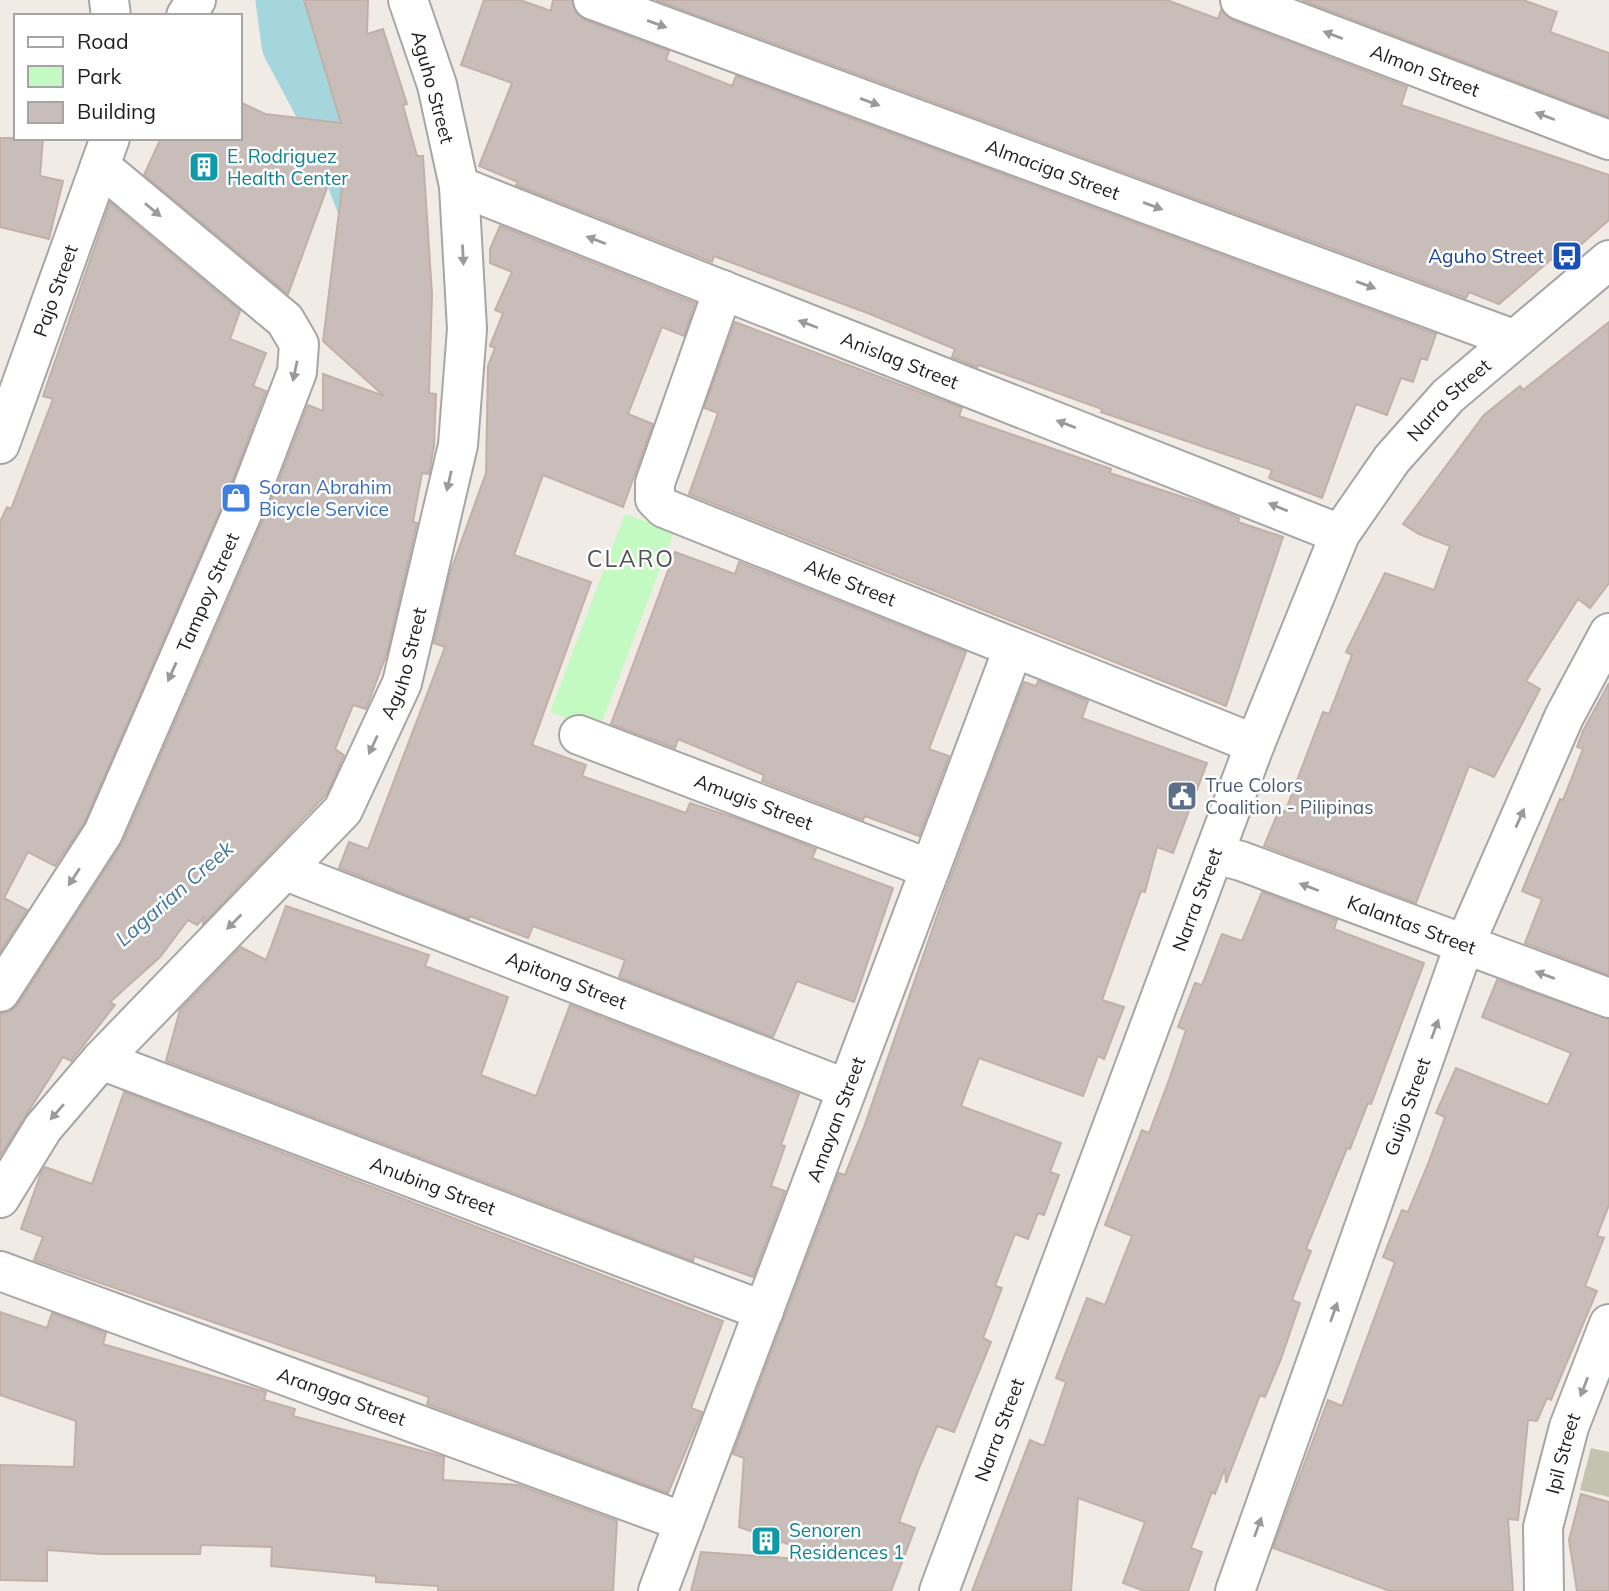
<svg xmlns="http://www.w3.org/2000/svg" width="1609" height="1591" font-family="Mulish,sans-serif">
	<style>
		.construction { fill: #c4c3b0 }
		.park { fill: #c2fac1 }
		.lines { fill: none; stroke-linecap: round; stroke-linejoin: round }
		.river { stroke: #a5d6de; stroke-width: 61 }
		.building { fill: #c8bdb8; stroke: #c2b0a7; stroke-width: 2 }
		.minor-casing { stroke: #a6a6a6; stroke-width: 42 }
		.minor { stroke: #fff; stroke-width: 38 }
		.oneway { fill: #9a9a9a }
		.labels { text-anchor: middle; dominant-baseline: central; stroke-width: 5; stroke-linejoin: round; paint-order: stroke }
		.street-label { font-size: 19px; fill: #1f1f1f; stroke: #fff }
		.culture-label { font-size: 19px; fill: #0d838f; stroke: #fff; text-anchor: start }
		.transit-label { font-size: 19px; fill: #164399; stroke: #fff; text-anchor: end }
		.shop-label { font-size: 19px; fill: #366cbe; stroke: #fff; text-anchor: start }
		.service-label { font-size: 19px; fill: #4e5e75; stroke: #fff; text-anchor: start }
		.water-label { font-size: 21px; font-style: italic; fill: #4379a0; stroke: #fff }
		.quarter-label { font-size: 23px; letter-spacing: 2px; fill: #525252; stroke: #fff }
	</style>
	<rect width="100%" height="100%" fill="#f0ebe5"/>
	<path class="construction" d="M1591,1448L1609,1452V1497L1580,1490Z"/>
	<path class="park" d="M625,514L674,532L599,730L550,712Z"/>
	<g class="lines">
		<path class="river" d="M286,0L292,44L341,136L366,201"/>
	</g>
	<path class="building" d="M304,0H368L367,34L383,29L407,104L403,105L417,156H423L432,294L429,393L436,394L434,446L429,474L422,473L413,522L417,523L387,653L366,709L353,705L335,749L344,755L327,794L203,924L204,918L197,925L188,920L160,957L110,1002L115,1005L71,1061L63,1057L0,1156V1014L11,1011L18,1004L123,842L270,504L308,405L323,411V374L384,396L323,341L343,180L331,177L288,294L144,175L161,138H240V102L265,114L341,123Z
		M484,0H520L551,11L553,0H572L576,13L585,20L669,51L666,60L732,86L736,76L1436,334L1427,360L1421,358L1413,382L1401,378L1387,415L1356,404L1322,498L1269,478L1272,470L1101,412L1102,409L979,365L977,367L952,357L955,349L870,314L714,256L712,262L516,185L518,182L479,166L512,83L461,65Z
		M656,0H1167L1218,19L1221,10L1232,20L1407,87L1401,105L1609,175V220L1578,247L1569,244L1499,304L1469,292L1466,298Z
		M1302,0H1523L1557,12L1550,32L1609,53V117Z
		M0,138H43L40,176L63,181L49,239L0,227Z
		M110,203L240,311L230,339L266,353L253,386L266,391L230,487L84,823L55,866L28,852L4,898L27,910L0,952V522L7,507L11,509L53,399L43,396Z
		M500,226L695,303L684,336L662,327L628,414L653,424L623,507L543,475L514,555L591,582L532,745L586,765L582,776L686,813L690,803L747,822L816,849L812,858L893,888L854,1002L797,981L773,1037L619,977L625,960L533,926L528,938L470,916L469,919L339,868L349,842L368,849L445,647L434,643L450,573L486,473L488,366L495,348L490,346L503,313L495,310L512,272L490,263V249Z
		M735,322L962,408L959,416L1111,469L1110,473L1210,506L1239,518L1238,522L1283,537L1226,706L689,494L718,413L704,408Z
		M1609,322V583L1590,608L1578,599L1526,681L1540,689L1494,777L1469,766L1416,903L1264,846L1279,810L1285,812L1323,712L1329,714L1352,655L1346,652L1385,573L1434,590L1450,546L1419,534L1403,524L1484,415L1520,386L1523,390Z
		M675,552L735,574L739,562L966,652L929,749L949,756L919,836L865,816L863,820L762,781L764,775L678,739L675,748L611,724Z
		M1038,681L1088,701L1082,718L1207,763L1173,853L1157,847L1145,892L1141,891L1102,1000L1124,1007L1104,1059L1098,1056L1083,1096L979,1058L961,1106L1061,1143L1050,1172L1059,1175L1044,1215L1038,1213L1028,1239L1015,1234L995,1286L1002,1288L983,1338L991,1342L954,1432L937,1426L919,1468L899,1522L915,1528L891,1591H691L701,1552L827,1561L828,1558L739,1527L744,1458L733,1454L839,1173L845,1175L864,1127L946,890L1024,682L1036,686Z
		M1609,683V975L1525,943L1542,899L1522,891L1560,799L1563,800L1583,749L1577,747L1583,731Z
		M1262,892L1337,920L1334,929L1424,963L1371,1104L1368,1103L1350,1149L1347,1148L1306,1249L1311,1251L1292,1300L1300,1303L1281,1359L1265,1397L1260,1395L1226,1483L1225,1468L1215,1494L1212,1492L1191,1548L1202,1552L1188,1591H1144L1123,1583L1145,1522L1078,1498L1071,1591H972L1030,1440L1044,1446L1066,1382L1056,1378L1087,1298L1105,1305L1132,1236L1105,1225L1142,1130L1149,1133L1169,1080L1186,1030L1178,1027L1195,983L1202,985L1222,934L1242,941Z
		M286,906L429,955L425,966L508,997L481,1075L536,1096L570,1005L799,1094L781,1145L785,1146L771,1186L785,1191L753,1277L694,1256L693,1261L166,1061L180,1010L241,947L266,960Z
		M1497,980L1609,1019V1205L1597,1236L1604,1238L1585,1286L1597,1291L1551,1400L1547,1398L1537,1421L1528,1420L1518,1520L1508,1519L1513,1591H1390L1273,1548L1328,1400L1342,1406L1395,1262L1383,1257L1402,1210L1408,1212L1428,1164L1445,1117L1436,1113L1456,1068L1548,1105L1571,1053L1482,1017Z
		M124,1092L723,1321L691,1408L702,1412L668,1493L427,1404L429,1397L34,1260L43,1237L21,1229L41,1173L45,1167L92,1184Z
		M0,1312L47,1328L52,1313L106,1333L103,1344L266,1392L264,1400L295,1409L293,1416L444,1457L443,1480L519,1485L617,1521L613,1591H438V1586L376,1582V1576L271,1566L272,1547L201,1545L200,1554H101L47,1550V1581L0,1580V1465L74,1467L76,1421L0,1395Z
		M1581,1494L1609,1502V1591H1577L1569,1540Z"/>
	<g class="lines">
		<g class="minor-casing">
			<g id="minor">
				<path d="M109,0L111,16"/>
				<path id="s1" d="M593,0L1513,339"/>
				<path id="s2" d="M1240,0L1609,140"/>
				<path d="M186,16L196,0"/>
				<path id="s3" d="M459,186L1340,534"/>
				<path id="s4" d="M723,290L655,483V499L664,508L1255,744"/>
				<path id="s5" d="M0,444L110,138"/>
				<path id="s6" d="M579,735L930,869"/>
				<path id="s7" d="M1214,854L1241,861L1609,998"/>
				<path id="s8" d="M286,871L847,1089"/>
				<path id="s9" d="M0,992L103,833L250,495L297,372L299,344L285,320L100,166"/>
				<path id="s10" d="M101,1060L764,1311"/>
				<path id="s11" d="M0,1198L43,1128L101,1060L343,810L402,683L458,445L467,329L459,186L437,85L408,0"/>
				<path id="s12" d="M0,1271L684,1522"/>
				<path id="s13" d="M658,1591L1013,649"/>
				<path id="s14" d="M939,1591L1255,744L1340,534L1392,459L1448,396L1609,260"/>
				<path id="s15" d="M1235,1591L1464,946L1564,717L1609,633"/>
				<path id="s16" d="M1544,1591L1543,1527L1569,1427L1609,1324"/>
			</g>
		</g>
		<use href="#minor" class="minor"/>
	</g>
	<defs><path id="oneway-solid" d="M-6-.8H1V-3.2L6.5 0L1 3.2V.8H-6Z" transform="scale(1.75)"/></defs>
	<g class="oneway">
		<use href="#oneway-solid" transform="translate(657 24) rotate(20)"/>
		<use href="#oneway-solid" transform="translate(1333 35) rotate(-159)"/>
		<use href="#oneway-solid" transform="translate(870 102) rotate(20)"/>
		<use href="#oneway-solid" transform="translate(1545 116) rotate(-159)"/>
		<use href="#oneway-solid" transform="translate(1153 206) rotate(20)"/>
		<use href="#oneway-solid" transform="translate(153 210) rotate(40)"/>
		<use href="#oneway-solid" transform="translate(596 240) rotate(-159)"/>
		<use href="#oneway-solid" transform="translate(463 255) rotate(87)"/>
		<use href="#oneway-solid" transform="translate(1366 285) rotate(20)"/>
		<use href="#oneway-solid" transform="translate(808 324) rotate(-159)"/>
		<use href="#oneway-solid" transform="translate(295 371) rotate(102)"/>
		<use href="#oneway-solid" transform="translate(1066 424) rotate(-159)"/>
		<use href="#oneway-solid" transform="translate(449 481) rotate(103)"/>
		<use href="#oneway-solid" transform="translate(1278 507) rotate(-158)"/>
		<use href="#oneway-solid" transform="translate(172 672) rotate(114)"/>
		<use href="#oneway-solid" transform="translate(373 745) rotate(115)"/>
		<use href="#oneway-solid" transform="translate(1520 818) rotate(-66)"/>
		<use href="#oneway-solid" transform="translate(74 877) rotate(123)"/>
		<use href="#oneway-solid" transform="translate(1309 887) rotate(-159)"/>
		<use href="#oneway-solid" transform="translate(234 922) rotate(135)"/>
		<use href="#oneway-solid" transform="translate(1545 975) rotate(-160)"/>
		<use href="#oneway-solid" transform="translate(1435 1029) rotate(-70)"/>
		<use href="#oneway-solid" transform="translate(57 1112) rotate(131)"/>
		<use href="#oneway-solid" transform="translate(1334 1312) rotate(-70)"/>
		<use href="#oneway-solid" transform="translate(1584 1387) rotate(111)"/>
		<use href="#oneway-solid" transform="translate(1258 1527) rotate(-70)"/>
	</g>
	<defs>
		<g id="building-square" transform="scale(1.575)"><rect x="-9" y="-9" width="18" height="18" rx="4" fill="#0f9aa8" stroke="#fff"/><path d="M-4-6H4V6H1V3H-1V6H-4ZM-2.5-4.3h1.7v1.8h-1.7ZM.8-4.3h1.7v1.8H.8ZM-2.5-1h1.7V.8h-1.7ZM.8-1h1.7V.8H.8Z" fill="#fff"/></g>
		<g id="bus-square" transform="scale(1.575)"><rect x="-9" y="-9" width="18" height="18" rx="4" fill="#1a4fb4" stroke="#fff"/><path d="M-5-6H5V4H4V6H2V4H-2V6H-4V4H-5ZM-3.5-4V0h7V-4ZM-3.5 1.2v1.5H-2V1.2ZM2 1.2v1.5H3.5V1.2Z" fill="#fff"/></g>
		<g id="shop-square" transform="scale(1.575)"><rect x="-9" y="-9" width="18" height="18" rx="4" fill="#3f7fe0" stroke="#fff"/><path d="M-5-2.5h2.3a2.7 3.5 0 0 1 5.4 0H5L5.5 6h-11ZM-1.5-2.5h3a1.5 2.3 0 0 0-3 0Z" fill="#fff"/></g>
		<g id="civic-square" transform="scale(1.575)"><rect x="-9" y="-9" width="18" height="18" rx="4" fill="#5c6f8a" stroke="#fff"/><path d="M-.6-6.5H3V-4.5H.6V-3L4-1V1h2V6H-6V1h2V-1L-.6-3ZM-1.2 2.5V6h2.4V2.5Z" fill="#fff"/></g>
	</defs>
	<g fill-rule="evenodd">
		<use href="#building-square" x="204" y="167"/>
		<use href="#bus-square" x="1567" y="256"/>
		<use href="#shop-square" x="236" y="498"/>
		<use href="#civic-square" x="1182" y="796"/>
		<use href="#building-square" x="766" y="1541"/>
	</g>
	<g class="labels">
		<g class="street-label">
			<text stroke="none"><textPath href="#s2" startOffset="198">Almon Street</textPath></text>
			<text transform="translate(433 87) rotate(75)">Aguho Street</text>
			<text stroke="none"><textPath href="#s1" startOffset="490">Almaciga Street</textPath></text>
			<text stroke="none"><textPath href="#s5" startOffset="163">Pajo Street</textPath></text>
			<text stroke="none"><textPath href="#s3" startOffset="474">Anislag Street</textPath></text>
			<text stroke="none"><textPath href="#s14" startOffset="1304">Narra Street</textPath></text>
			<text stroke="none"><textPath href="#s4" startOffset="434">Akle Street</textPath></text>
			<text stroke="none"><textPath href="#s9" startOffset="452">Tampoy Street</textPath></text>
			<text stroke="none"><textPath href="#s11" startOffset="679">Aguho Street</textPath></text>
			<text stroke="none"><textPath href="#s6" startOffset="187">Amugis Street</textPath></text>
			<text stroke="none"><textPath href="#s14" startOffset="738">Narra Street</textPath></text>
			<text stroke="none"><textPath href="#s7" startOffset="210">Kalantas Street</textPath></text>
			<text stroke="none"><textPath href="#s8" startOffset="301">Apitong Street</textPath></text>
			<text stroke="none"><textPath href="#s15" startOffset="514">Guijo Street</textPath></text>
			<text stroke="none"><textPath href="#s13" startOffset="504">Amayan Street</textPath></text>
			<text stroke="none"><textPath href="#s10" startOffset="355">Anubing Street</textPath></text>
			<text stroke="none"><textPath href="#s12" startOffset="364">Arangga Street</textPath></text>
			<text stroke="none"><textPath href="#s14" startOffset="172">Narra Street</textPath></text>
			<text stroke="none"><textPath href="#s16" startOffset="140">Ipil Street</textPath></text>
		</g>
		<g class="culture-label">
			<text x="227" y="156">E. Rodriguez<tspan x="227" dy="22">Health Center</tspan></text>
			<text x="789" y="1530">Senoren<tspan x="789" dy="22">Residences 1</tspan></text>
		</g>
		<g class="transit-label">
			<text x="1544" y="256">Aguho Street</text>
		</g>
		<g class="shop-label">
			<text x="259" y="487">Soran Abrahim<tspan x="259" dy="22">Bicycle Service</tspan></text>
		</g>
		<g class="service-label">
			<text x="1205" y="785">True Colors<tspan x="1205" dy="22">Coalition - Pilipinas</tspan></text>
		</g>
		<g class="water-label">
			<text transform="translate(174 893) rotate(-41)">Lagarian Creek</text>
		</g>
		<g class="quarter-label">
			<text x="631" y="558">CLARO</text>
		</g>
	</g>
	<rect x="14" y="14" width="228" height="126" fill="#ffffff" stroke="#a5a5a5" stroke-width="2"/>
	<rect x="28" y="37" width="35" height="10" fill="#ffffff" stroke="#a5a5a5" stroke-width="2"/>
	<text x="77" y="49" font-size="21" fill="#1f1f1f">Road</text>
	<rect x="28" y="66" width="35" height="21" fill="#c2fac1" stroke="#a5a5a5" stroke-width="2"/>
	<text x="77" y="84" font-size="21" fill="#1f1f1f">Park</text>
	<rect x="28" y="102" width="35" height="21" fill="#c8bdb8" stroke="#a5a5a5" stroke-width="2"/>
	<text x="77" y="119" font-size="21" fill="#1f1f1f">Building</text>
</svg>
